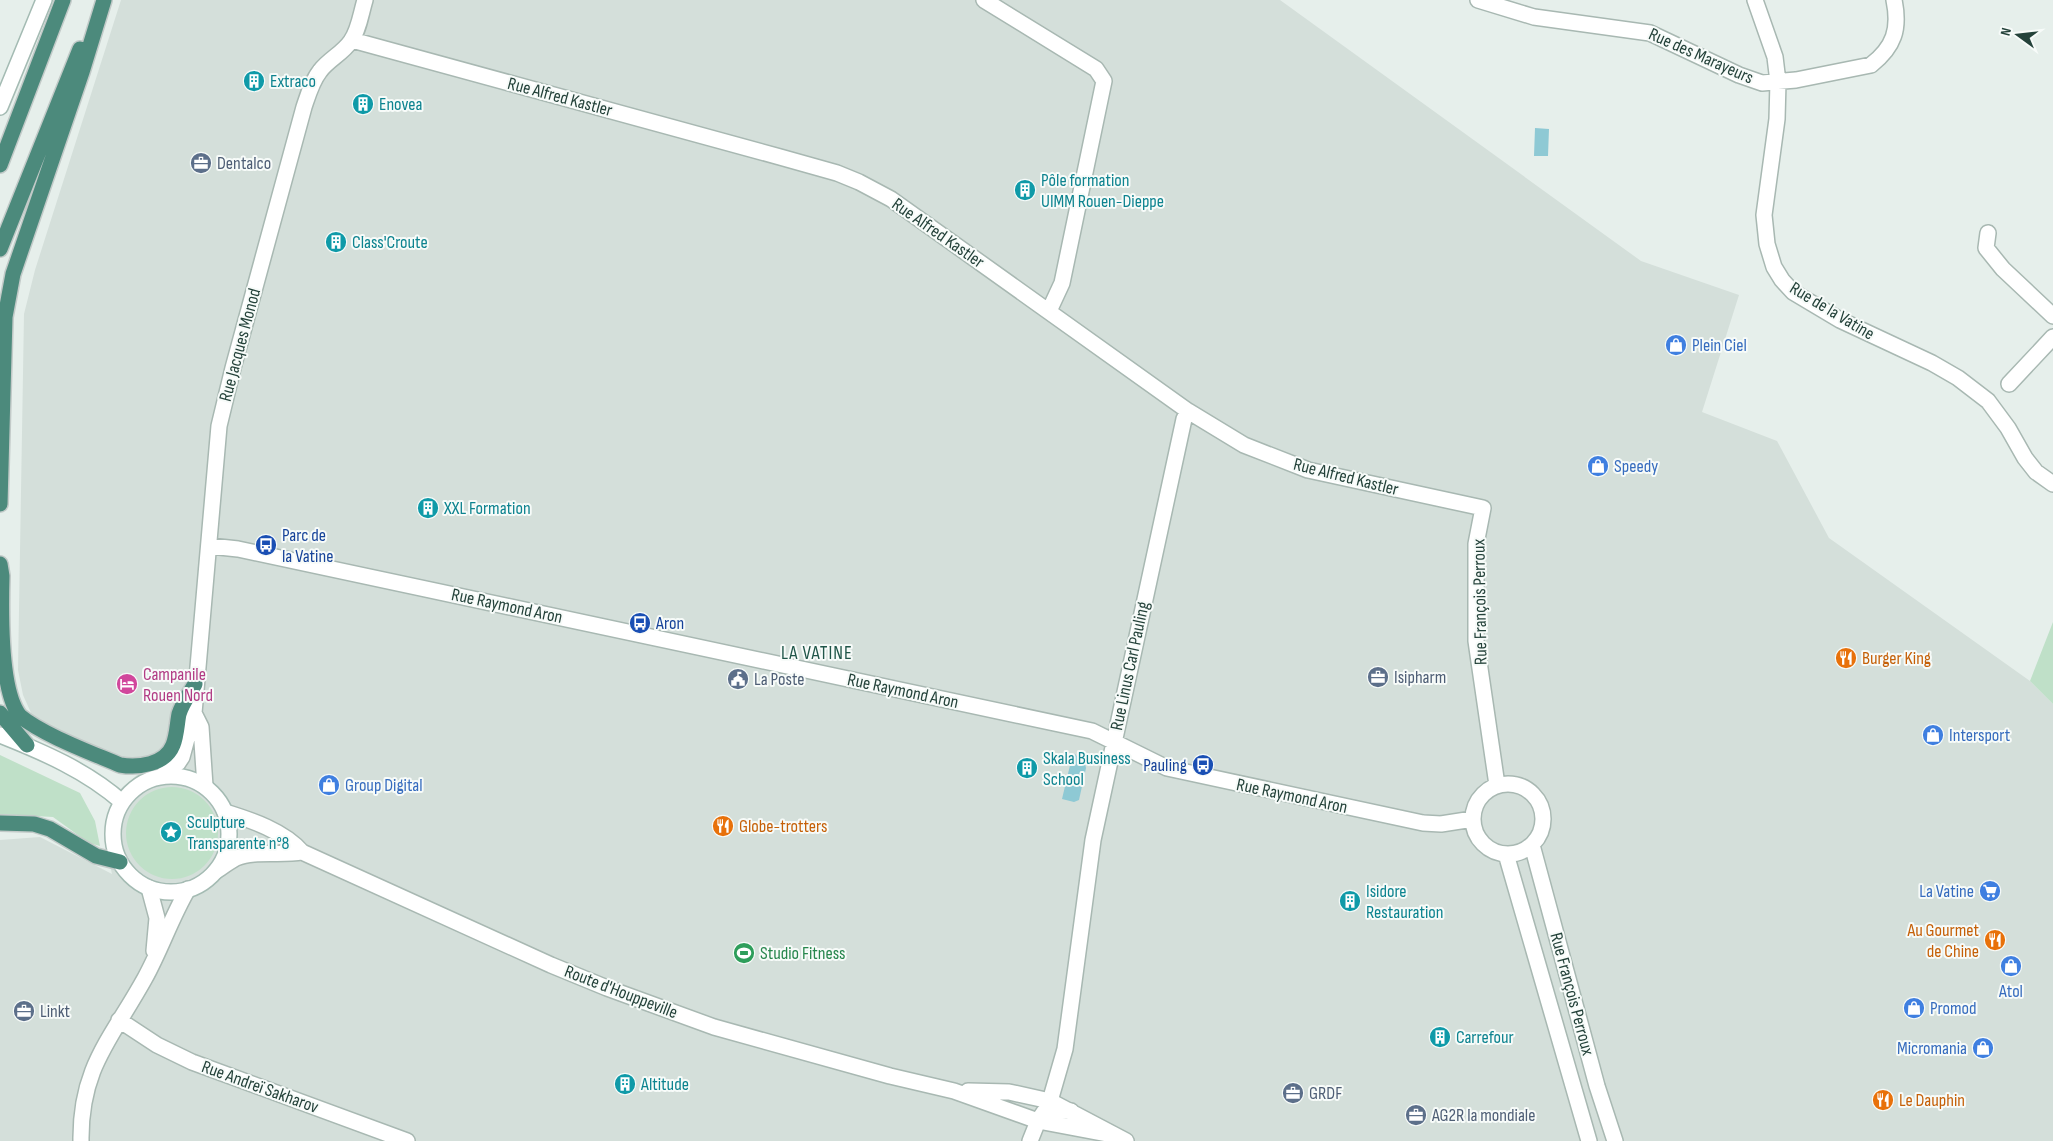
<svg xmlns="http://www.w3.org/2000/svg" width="2053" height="1141" font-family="'Sofia Sans Condensed',sans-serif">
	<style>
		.built { fill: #d4dfda }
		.green { fill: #bfe0c8 }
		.water { fill: #8ec9d4 }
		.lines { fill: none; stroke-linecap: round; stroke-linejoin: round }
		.minor-casing { stroke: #a8b8b2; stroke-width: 18 }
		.tertiary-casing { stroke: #a8b8b2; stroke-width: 18 }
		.secondary-casing { stroke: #a4bbb3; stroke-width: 18 }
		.trunk-casing { stroke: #c2cac8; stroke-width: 18 }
		.minor { stroke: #fff; stroke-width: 15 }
		.tertiary { stroke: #fff; stroke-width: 15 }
		.secondary { stroke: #fff; stroke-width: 15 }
		.trunk { stroke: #4c8a7c; stroke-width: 15 }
		.labels { text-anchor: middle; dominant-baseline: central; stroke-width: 4; stroke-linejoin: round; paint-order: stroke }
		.street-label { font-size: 18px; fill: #24423a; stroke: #f7fbf9 }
		.culture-label { font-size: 18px; fill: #0d838f; stroke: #f7fbf9; text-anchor: start }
		.service-label { font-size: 18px; fill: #4e5e75; stroke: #f7fbf9; text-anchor: start }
		.shop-label { font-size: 18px; fill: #366cbe; stroke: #f7fbf9; text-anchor: start }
		.transit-label { font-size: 18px; fill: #164399; stroke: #f7fbf9; text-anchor: start }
		.food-label { font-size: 18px; fill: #c56008; stroke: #f7fbf9; text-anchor: start }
		.hotel-label { font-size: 18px; fill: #b23c85; stroke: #f7fbf9; text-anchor: start }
		.leisure-label { font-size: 18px; fill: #27864d; stroke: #f7fbf9; text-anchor: start }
		.neighbourhood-label { font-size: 19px; letter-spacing: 1px; fill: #1f5548; stroke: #f7fbf9 }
	</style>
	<rect width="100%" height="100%" fill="#e6efeb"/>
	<path class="built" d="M121,0H1280L1641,261L1739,295L1702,412L1777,441L1829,538L2030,681L2053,704V1141H0V840L40,837L112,874L104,838L116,793L144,769L44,728L32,715L23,695L18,670L24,314L35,270Z"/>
	<path class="green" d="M2053,622V704L2030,681Z
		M0,755L80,793L95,821L100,846L89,843L53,817L0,814Z
		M126 833a46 46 0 1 1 92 0a46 46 0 1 1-92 0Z"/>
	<path class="water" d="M1535,128L1549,129L1548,156H1534Z
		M1075,754L1085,764L1086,768L1079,800L1074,802L1062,799L1072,757Z"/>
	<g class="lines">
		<g class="minor-casing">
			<path id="minor" d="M984,0L1096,69L1104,81L1062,283L1049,311
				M1478,0L1534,17L1650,33L1739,75L1762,83L1796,80L1871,65C1894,47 1900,29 1894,0
				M1755,0L1775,57L1778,82L1777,119L1764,215L1767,244L1774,267L1782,280L1793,292L1840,320L1932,363L1958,378L1988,401L2008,428L2025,458L2036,472L2053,484
				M352,40L780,157L837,173L859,182L891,199L1188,411L1244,445L1308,470L1483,508L1476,544V641L1497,785
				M1988,233L1986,248L2003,269L2053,316
				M2009,384L2053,337
				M210,546L238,549L1092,731L1167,768L1423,823L1441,824L1473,819
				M194,713L201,727L205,786
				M163,775L178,763L182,757L194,713L219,426L233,368L304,107C308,95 312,81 320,71C329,59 342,54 351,41C359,30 361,13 365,0
				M1473 819a35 35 0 1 1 70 0a35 35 0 1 1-70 0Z
				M1532,845L1597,1086L1615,1141
				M1506,854L1589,1141
				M149,888L157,918L154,951
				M119,1020L157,1045L192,1062L407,1141
				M1050,1101L1065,1049L1093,840L1184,419L1188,411
				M81,1141C80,1067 112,1038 145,978C161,949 171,918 188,889
				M1030,1141L1038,1121L1044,1112L1071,1111"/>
		</g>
		<g class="tertiary-casing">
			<path id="tertiary" d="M225,812C251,820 284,831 302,852L551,965L607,988L714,1027L890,1076L954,1091L1038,1121L1113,1135
				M216,871C222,867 229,862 236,858C255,850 281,856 302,852
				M968,1091L1009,1092L1050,1101L1126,1141"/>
		</g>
		<g class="secondary-casing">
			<path id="secondary" d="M0,107L44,0
				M0,735C43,752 87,771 122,802
				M113 834a58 58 0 1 1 116 0a58 58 0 1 1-116 0Z"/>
		</g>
		<g class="trunk-casing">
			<path id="trunk" d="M0,165L63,0
				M0,249L80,49
				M0,504L5,317L13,274L82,72L104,0
				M0,564L2,576C1,612 0,691 20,716C43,735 92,753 120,765C138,768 165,765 173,745C177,735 177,724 179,714C182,704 190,693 195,684
				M0,713L27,745
				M0,823L34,824L50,829L96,856L120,862"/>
		</g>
		<use href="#minor" class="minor"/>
		<use href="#tertiary" class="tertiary"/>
		<use href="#secondary" class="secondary"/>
		<use href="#trunk" class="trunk"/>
	</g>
	<defs>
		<g id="building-disc" transform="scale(1.125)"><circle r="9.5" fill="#0f9aa8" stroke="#f7fbf9"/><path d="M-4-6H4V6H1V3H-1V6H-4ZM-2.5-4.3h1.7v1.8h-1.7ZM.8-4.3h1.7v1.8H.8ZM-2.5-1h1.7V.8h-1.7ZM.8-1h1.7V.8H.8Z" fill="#fff"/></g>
		<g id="office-disc" transform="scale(1.125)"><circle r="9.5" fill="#5c6f8a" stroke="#f7fbf9"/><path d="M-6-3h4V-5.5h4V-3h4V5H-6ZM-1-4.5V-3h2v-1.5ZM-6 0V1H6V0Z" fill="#fff"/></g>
		<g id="shop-disc" transform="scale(1.125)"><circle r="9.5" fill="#3f7fe0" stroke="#f7fbf9"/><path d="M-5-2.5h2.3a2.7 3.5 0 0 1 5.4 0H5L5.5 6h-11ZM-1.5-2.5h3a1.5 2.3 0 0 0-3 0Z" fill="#fff"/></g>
		<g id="bus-disc" transform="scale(1.125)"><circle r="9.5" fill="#1a4fb4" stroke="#f7fbf9"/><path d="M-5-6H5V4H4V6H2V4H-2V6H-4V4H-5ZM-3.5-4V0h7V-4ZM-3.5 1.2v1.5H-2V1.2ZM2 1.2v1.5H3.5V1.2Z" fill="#fff"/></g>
		<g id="restaurant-disc" transform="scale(1.125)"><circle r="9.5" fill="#e8710a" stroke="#f7fbf9"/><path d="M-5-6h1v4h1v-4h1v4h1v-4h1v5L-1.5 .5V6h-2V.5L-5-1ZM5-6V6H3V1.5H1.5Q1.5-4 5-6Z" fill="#fff"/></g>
		<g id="civic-disc" transform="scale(1.125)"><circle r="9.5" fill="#5c6f8a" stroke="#f7fbf9"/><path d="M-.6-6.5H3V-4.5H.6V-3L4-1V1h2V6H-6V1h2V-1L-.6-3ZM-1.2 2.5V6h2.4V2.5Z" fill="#fff"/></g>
		<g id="hotel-disc" transform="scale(1.125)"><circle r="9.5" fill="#d1479c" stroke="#f7fbf9"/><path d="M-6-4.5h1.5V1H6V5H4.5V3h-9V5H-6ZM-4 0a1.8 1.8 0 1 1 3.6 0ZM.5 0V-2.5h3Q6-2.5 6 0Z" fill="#fff"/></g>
		<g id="sight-disc" transform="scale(1.125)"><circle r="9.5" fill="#0f9aa8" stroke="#f7fbf9"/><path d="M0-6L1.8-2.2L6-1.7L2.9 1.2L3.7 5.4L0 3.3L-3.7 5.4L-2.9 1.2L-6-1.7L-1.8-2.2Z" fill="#fff"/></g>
		<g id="supermarket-disc" transform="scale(1.125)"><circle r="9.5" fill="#3f7fe0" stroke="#f7fbf9"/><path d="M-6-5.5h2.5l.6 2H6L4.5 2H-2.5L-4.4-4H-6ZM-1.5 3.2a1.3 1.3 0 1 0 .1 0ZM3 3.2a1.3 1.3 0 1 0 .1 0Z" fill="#fff"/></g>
		<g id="stadium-disc" transform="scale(1.125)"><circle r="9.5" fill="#2e9e5b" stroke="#f7fbf9"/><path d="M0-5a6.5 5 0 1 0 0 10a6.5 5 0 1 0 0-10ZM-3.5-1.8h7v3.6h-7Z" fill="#fff"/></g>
	</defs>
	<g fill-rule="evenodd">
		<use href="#building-disc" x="254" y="81"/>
		<use href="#building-disc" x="363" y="104"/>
		<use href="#office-disc" x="201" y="163"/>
		<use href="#building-disc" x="1025" y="190"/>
		<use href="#building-disc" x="336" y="242"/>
		<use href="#shop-disc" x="1676" y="345"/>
		<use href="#shop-disc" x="1598" y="466"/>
		<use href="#building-disc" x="428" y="508"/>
		<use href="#bus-disc" x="266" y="545"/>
		<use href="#bus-disc" x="640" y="623"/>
		<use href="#restaurant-disc" x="1846" y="658"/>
		<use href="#office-disc" x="1378" y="677"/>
		<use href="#civic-disc" x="738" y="679"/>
		<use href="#hotel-disc" x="127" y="684"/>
		<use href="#shop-disc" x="1933" y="735"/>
		<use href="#bus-disc" x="1203" y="765"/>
		<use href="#building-disc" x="1027" y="768"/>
		<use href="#shop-disc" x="329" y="785"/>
		<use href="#restaurant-disc" x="723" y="826"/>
		<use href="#sight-disc" x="171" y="832"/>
		<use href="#supermarket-disc" x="1990" y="891"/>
		<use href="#building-disc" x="1350" y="901"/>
		<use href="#restaurant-disc" x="1995" y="940"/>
		<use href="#stadium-disc" x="744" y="953"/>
		<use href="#shop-disc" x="2011" y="966"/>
		<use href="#shop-disc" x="1914" y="1008"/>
		<use href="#office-disc" x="24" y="1011"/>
		<use href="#building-disc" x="1440" y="1037"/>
		<use href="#shop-disc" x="1983" y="1048"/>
		<use href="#building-disc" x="625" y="1084"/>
		<use href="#office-disc" x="1293" y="1093"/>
		<use href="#restaurant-disc" x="1883" y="1100"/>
		<use href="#office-disc" x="1416" y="1115"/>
	</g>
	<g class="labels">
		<g class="street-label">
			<text transform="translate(1701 56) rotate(24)">Rue des Marayeurs</text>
			<text transform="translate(560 97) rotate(15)">Rue Alfred Kastler</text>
			<text transform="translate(938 233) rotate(35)">Rue Alfred Kastler</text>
			<text transform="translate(1832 311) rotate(31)">Rue de la Vatine</text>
			<text transform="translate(240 345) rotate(-75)">Rue Jacques Monod</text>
			<text transform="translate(1346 477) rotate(14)">Rue Alfred Kastler</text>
			<text transform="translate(1480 602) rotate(-91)">Rue François Perroux</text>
			<text transform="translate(507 606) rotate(12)">Rue Raymond Aron</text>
			<text transform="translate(1130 666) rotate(-78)">Rue Linus Carl Pauling</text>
			<text transform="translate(903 691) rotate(12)">Rue Raymond Aron</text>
			<text transform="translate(1292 796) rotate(12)">Rue Raymond Aron</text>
			<text transform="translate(621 992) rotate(21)">Route d'Houppeville</text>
			<text transform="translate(1572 994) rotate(75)">Rue François Perroux</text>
			<text transform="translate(260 1087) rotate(20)">Rue Andreï Sakharov</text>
		</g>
		<g class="culture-label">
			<text x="270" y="81">Extraco</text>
			<text x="379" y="104">Enovea</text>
			<text x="1041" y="180">Pôle formation<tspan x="1041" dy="21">UIMM Rouen-Dieppe</tspan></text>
			<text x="352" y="242">Class'Croute</text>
			<text x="444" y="508">XXL Formation</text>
			<text x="1043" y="758">Skala Business<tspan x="1043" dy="21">School</tspan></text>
			<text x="187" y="822">Sculpture<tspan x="187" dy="21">Transparente n°8</tspan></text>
			<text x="1366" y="891">Isidore<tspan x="1366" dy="21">Restauration</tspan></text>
			<text x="1456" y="1037">Carrefour</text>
			<text x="641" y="1084">Altitude</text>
		</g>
		<g class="service-label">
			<text x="217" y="163">Dentalco</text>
			<text x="1394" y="677">Isipharm</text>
			<text x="754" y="679">La Poste</text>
			<text x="40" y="1011">Linkt</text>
			<text x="1309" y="1093">GRDF</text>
			<text x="1432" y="1115">AG2R la mondiale</text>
		</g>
		<g class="shop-label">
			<text x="1692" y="345">Plein Ciel</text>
			<text x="1614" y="466">Speedy</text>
			<text x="1949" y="735">Intersport</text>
			<text x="345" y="785">Group Digital</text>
			<text x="1974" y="891" text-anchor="end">La Vatine</text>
			<text x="2011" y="991" text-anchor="middle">Atol</text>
			<text x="1930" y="1008">Promod</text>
			<text x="1967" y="1048" text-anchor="end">Micromania</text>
		</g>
		<g class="transit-label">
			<text x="282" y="535">Parc de<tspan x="282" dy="21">la Vatine</tspan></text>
			<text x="656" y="623">Aron</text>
			<text x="1187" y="765" text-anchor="end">Pauling</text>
		</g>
		<g class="food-label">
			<text x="1862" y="658">Burger King</text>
			<text x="739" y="826">Globe-trotters</text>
			<text x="1979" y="930" text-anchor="end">Au Gourmet<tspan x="1979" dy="21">de Chine</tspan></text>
			<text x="1899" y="1100">Le Dauphin</text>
		</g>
		<g class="hotel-label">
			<text x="143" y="674">Campanile<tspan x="143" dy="21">Rouen Nord</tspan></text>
		</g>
		<g class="leisure-label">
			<text x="760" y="953">Studio Fitness</text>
		</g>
		<g class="neighbourhood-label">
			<text x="817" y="653">LA VATINE</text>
		</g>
	</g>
	<g transform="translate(2018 35) rotate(285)" stroke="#f7fbf9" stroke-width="4" paint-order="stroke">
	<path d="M0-4L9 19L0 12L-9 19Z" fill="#24423a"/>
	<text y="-8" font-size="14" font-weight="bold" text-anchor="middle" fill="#24423a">N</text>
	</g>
</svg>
